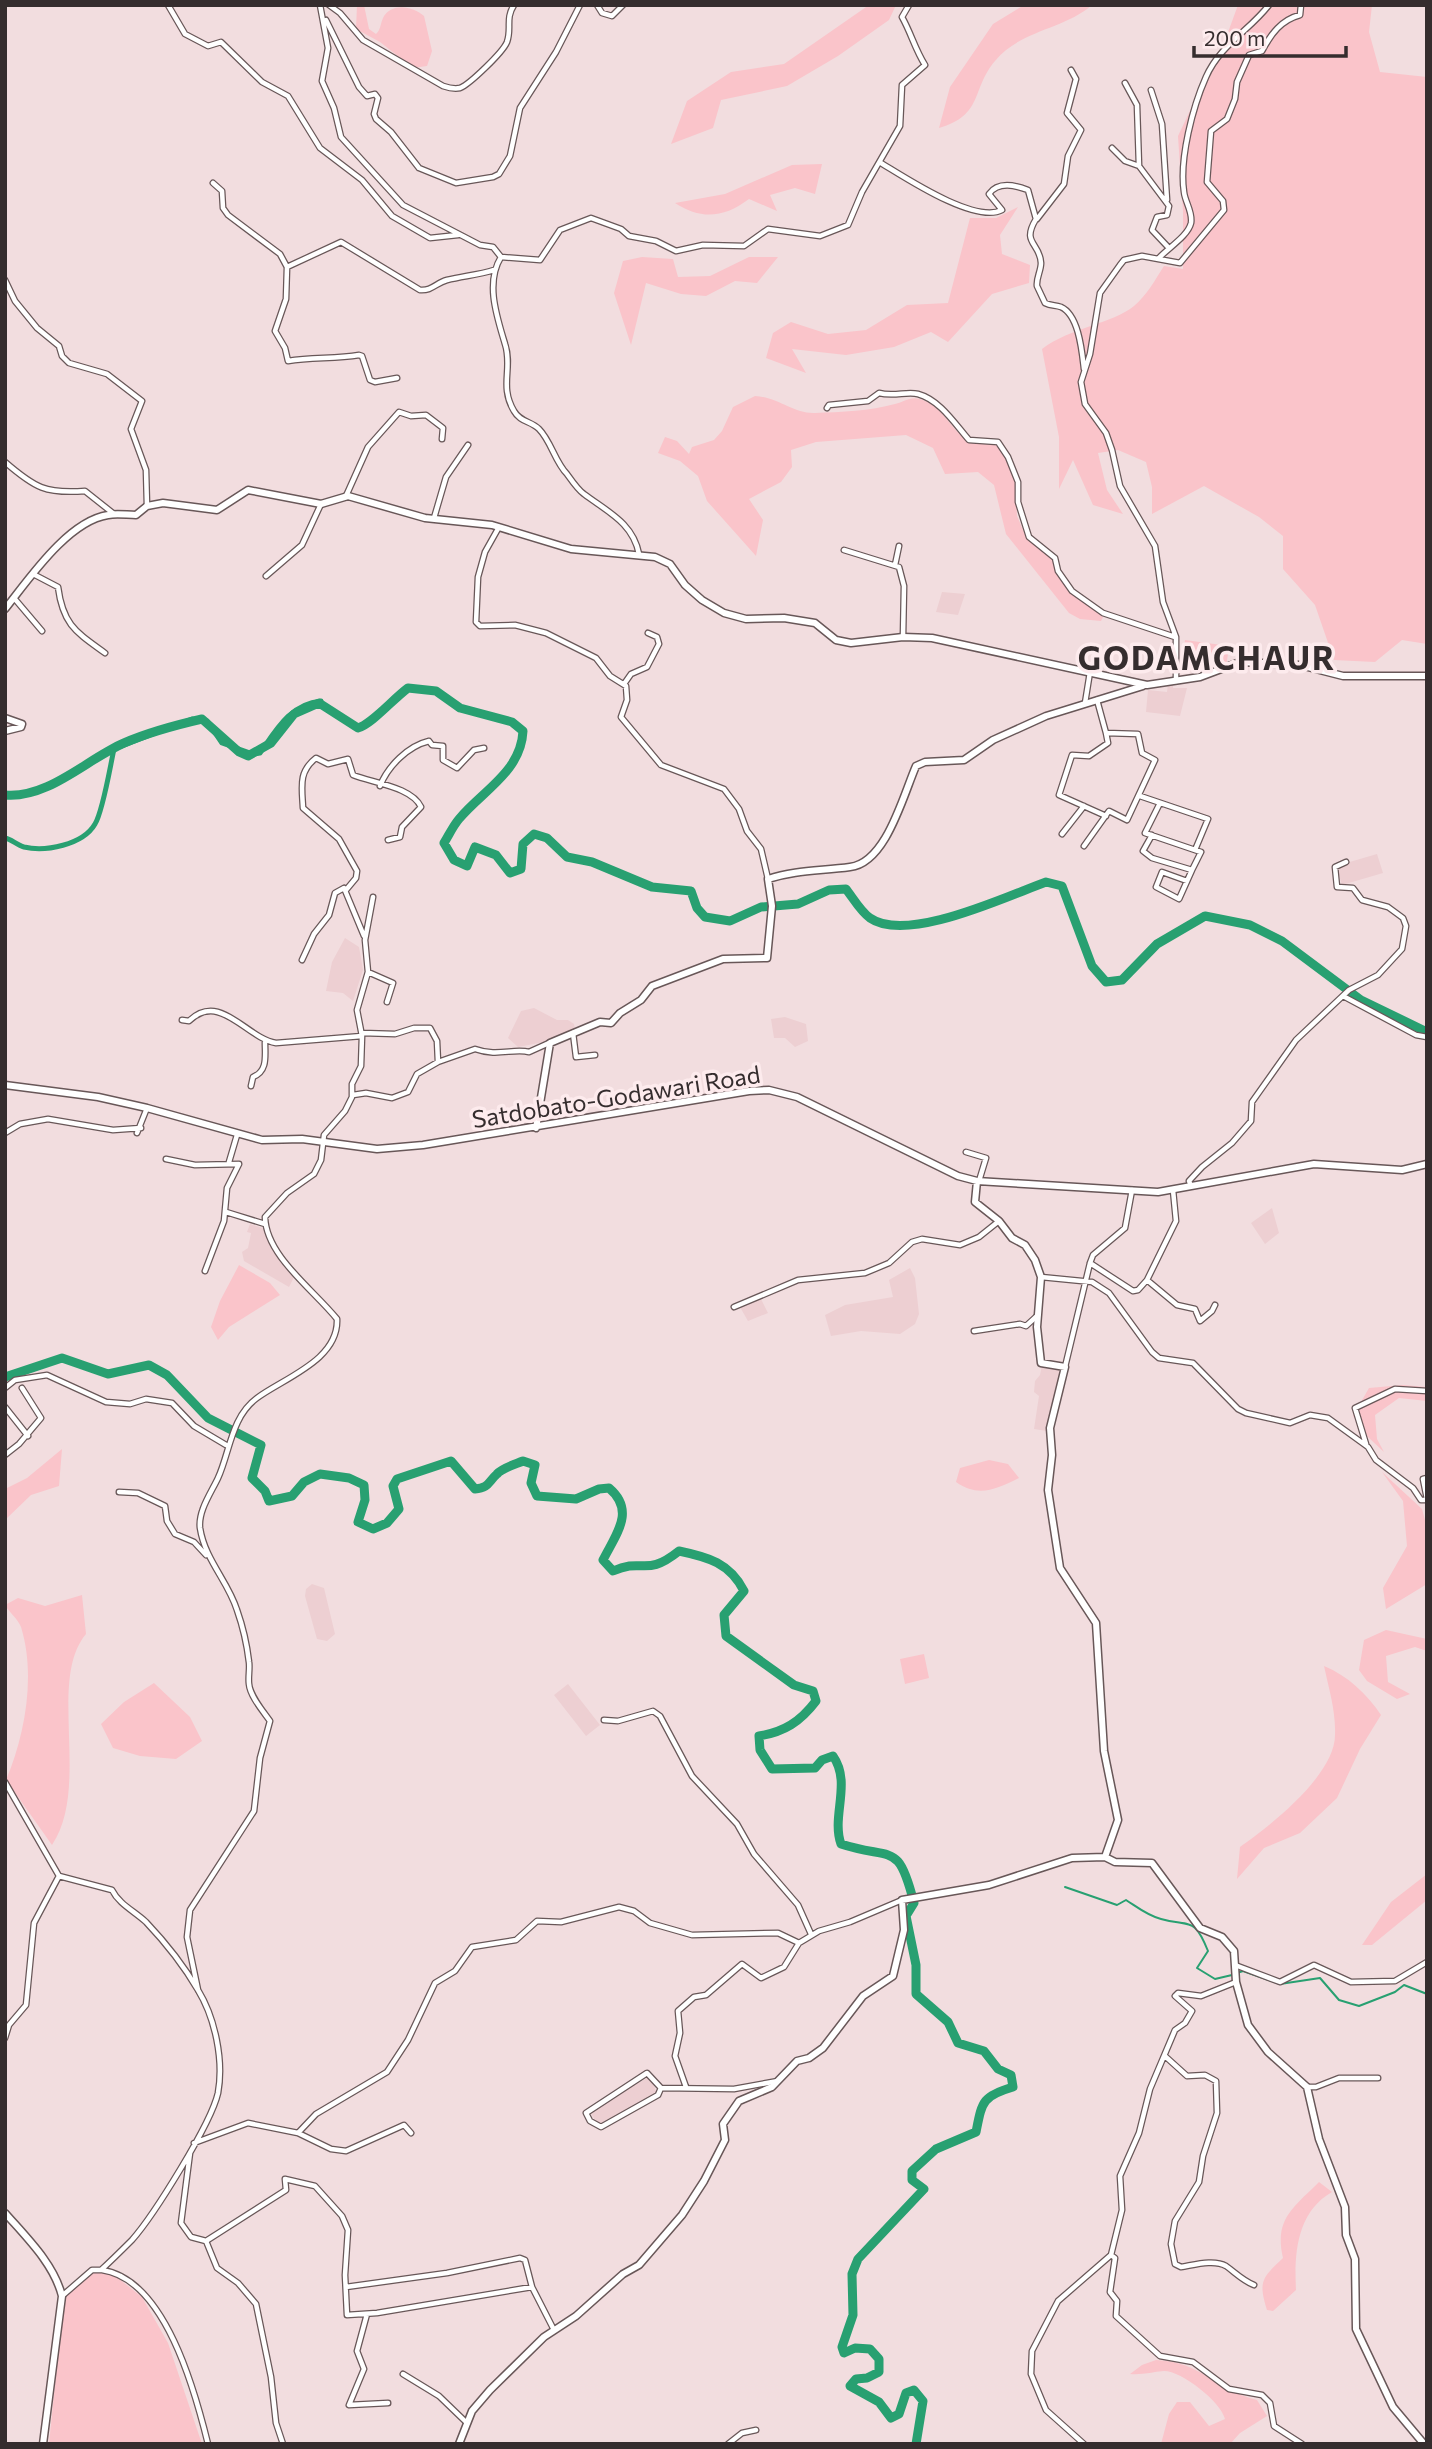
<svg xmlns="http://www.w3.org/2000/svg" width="1432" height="2449" font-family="Commissioner,sans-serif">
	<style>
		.built { fill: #edcfd2 }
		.green { fill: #fac4ca }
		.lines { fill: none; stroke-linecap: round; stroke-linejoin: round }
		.stream { stroke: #28a071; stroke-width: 2 }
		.canal { stroke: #28a071; stroke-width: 5 }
		.river { stroke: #28a071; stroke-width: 9 }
		.street-casing { stroke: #685758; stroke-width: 7 }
		.secondary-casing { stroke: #685758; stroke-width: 9 }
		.street { stroke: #fff; stroke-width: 4.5 }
		.secondary { stroke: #fff; stroke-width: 6 }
		.labels { text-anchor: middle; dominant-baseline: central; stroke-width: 7; stroke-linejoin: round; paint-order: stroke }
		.street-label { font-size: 24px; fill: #352d2e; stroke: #fdebed }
		.district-label { font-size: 32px; font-weight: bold; letter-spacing: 2px; fill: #352d2e; stroke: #fdebed }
	</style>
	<rect width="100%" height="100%" fill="#f2dddf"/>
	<path class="built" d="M942,592L965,594L958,615L936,612Z
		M1168,684H1173V688H1187L1180,716L1146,712L1148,690L1167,692Z
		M1377,854L1383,873L1342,885L1336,866Z
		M345,938L359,947L363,970L353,1001L343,993L326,991L332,962Z
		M534,1008L557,1020H568L574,1024L575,1030L549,1041L518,1047L508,1038L521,1011Z
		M785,1017L806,1024L808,1041L795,1047L785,1038H774L771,1019Z
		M1272,1208L1279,1233L1265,1244L1251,1223Z
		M250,1224L265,1229L296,1273L289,1287L244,1261L242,1252L248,1248L251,1233L247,1232Z
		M910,1268L915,1278L919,1314L915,1324L900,1334L861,1331L831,1336L825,1315L845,1305L893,1297L889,1280Z
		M760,1297L768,1313L748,1321L740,1307Z
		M1042,1365L1064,1369L1047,1431L1034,1429L1039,1396L1034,1392L1035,1381L1040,1375Z
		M312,1584L324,1588L335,1634L327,1641L317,1639L305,1596L306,1589Z
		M568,1684L600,1725L586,1736L554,1695Z
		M649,2077L658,2094L599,2127L589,2110Z"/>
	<path class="green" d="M357,5H364L369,29L376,34C381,29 380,25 383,18C391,2 413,6 424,16L432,51L427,66L413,68L380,42L356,29Z
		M869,5H896L889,20L838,56L787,86L721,100L713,128L671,144L687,101L731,72L784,64Z
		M1024,5H1092C1063,30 1020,30 995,61C971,89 984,115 939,128L950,87L993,24Z
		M1238,5H1372L1369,32L1380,72L1427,77V644L1402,640L1375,662L1334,660L1315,605L1283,569V536L1259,517L1204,486L1152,514V487L1146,462L1118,450L1098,453L1107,490L1123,514L1093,505L1073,460L1059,489V437L1042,349C1071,327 1112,324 1134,306C1147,295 1155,280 1164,266L1183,269V211L1178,136L1205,79L1219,57Z
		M822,164L815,194L795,188L770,195L777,211L749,199C724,218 701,220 675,203L725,194L792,165Z
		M1018,207L1000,235L1002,254L1030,265L1029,283L992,294L948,342L931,332L894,347L846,355L792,349L806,373L766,358L773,333L791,322L828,334L866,330L907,305L948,303L970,218H996Z
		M642,257L673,259L678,277L710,276L749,257H778L757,283L735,281L706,296L681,294L646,283L631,345L614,293L623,261Z
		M755,396C778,397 794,414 815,413C841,412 870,411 895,404C904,402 910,396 920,399C942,406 947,423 963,437C971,443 989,444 999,446L1015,479L1017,516L1027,539L1052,559L1056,572L1070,590L1103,617L1101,621L1080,619L1069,613L1006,534L994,485L978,472L945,474L933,448L906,435L816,442L791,450L792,467L781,482L749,499L763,520L756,556L707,501L698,476L680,461L658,453L665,437L677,441L689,454L692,447L714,440L722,431L733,407Z
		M1185,640L1229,646L1226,668L1181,666Z
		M239,1265L270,1283L280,1295L229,1327L218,1340L211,1327L220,1301Z
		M1403,1385L1427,1387V1401L1399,1398L1375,1415L1377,1439L1384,1452L1368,1437L1353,1416L1369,1388Z
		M62,1449L59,1486L31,1495L5,1520V1489L27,1478Z
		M989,1460L1008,1464L1019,1478C996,1489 979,1498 956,1482L960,1468Z
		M1382,1472L1422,1509L1427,1527V1584L1386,1609L1383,1588L1407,1546L1403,1501Z
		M82,1595L86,1634C47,1680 91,1787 52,1845L6,1780C25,1735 36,1675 21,1627C18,1619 9,1612 5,1605L18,1598L45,1606Z
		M1386,1630L1427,1639V1651L1415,1647L1386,1656L1388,1682L1410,1694L1397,1699L1367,1681L1359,1670L1364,1640Z
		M924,1654L929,1678L905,1684L900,1659Z
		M1324,1666C1348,1676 1367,1694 1381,1715L1360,1749L1337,1798L1300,1833L1264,1848L1237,1879L1240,1847C1270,1826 1335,1775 1335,1735C1336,1712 1329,1689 1324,1666Z
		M154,1683L190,1717L202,1741L176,1759L140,1756L113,1748L101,1724L124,1702Z
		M1427,1874V1900L1372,1945H1362L1391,1902Z
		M1319,2182L1332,2192C1297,2212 1294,2253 1296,2290L1273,2311L1267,2310C1258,2281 1262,2278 1283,2258C1274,2219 1293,2208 1319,2182Z
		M109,2271L142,2297L168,2343L202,2444H49L64,2294L91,2272Z
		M1156,2360C1203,2362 1213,2389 1257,2400L1267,2416L1240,2433L1230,2444H1161L1169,2414L1177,2402H1190L1209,2426L1225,2419C1221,2402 1182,2371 1164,2371C1152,2372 1143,2375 1130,2374L1142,2365Z"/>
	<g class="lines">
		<path class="stream" d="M1065,1887L1117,1905L1126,1900C1137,1907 1148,1916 1161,1919C1190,1927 1194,1916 1208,1951L1197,1968L1215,1979L1232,1975
			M1237,1973L1243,1971L1280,1984L1320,1978L1339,2000L1359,2006L1395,1992L1404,1985L1427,1994"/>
		<path class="canal" d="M5,838C11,839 17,845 24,847C45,852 83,845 95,824C103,811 110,767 114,749L192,719L207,721L222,743L253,754L260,753C276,730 290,704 321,701"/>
		<path class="river" d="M5,795C48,799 87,759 124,743C149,732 176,725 202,719L239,752L248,756L271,743L294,714L319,703L358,728C372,724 393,699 408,688L436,691L460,708L512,722L523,731C521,772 482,791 459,819C453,826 449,835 444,843L454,860L467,866L475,847L496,855L510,873L521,869L523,844L534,834L547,838L567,857L592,862L652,887L691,891L697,908L705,917L730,921L761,907L798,904L829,890L846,889C853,898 861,912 870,918C907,944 1007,896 1046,882L1062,886L1092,966L1106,982L1122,980L1157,944L1205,916L1250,925L1282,941L1361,1000L1427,1032
			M5,1377L62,1358L108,1374L149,1365L167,1375L208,1418L261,1445L252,1478L265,1491L269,1501L292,1496L304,1482L320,1474L349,1478L364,1485L365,1500L358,1522L373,1529L387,1523L399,1509L393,1486L397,1479L451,1461L475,1489C489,1488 488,1482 497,1474C502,1468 516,1464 523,1461L535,1465L531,1483L537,1496L576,1499L599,1489L609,1488C636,1511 616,1534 603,1560L613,1571C644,1557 645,1578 679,1551C708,1557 730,1563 744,1591L724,1615L726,1636L794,1685L813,1691L816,1701C800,1722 784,1732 759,1736L760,1750L772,1769L815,1768L822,1760L833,1756C852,1783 831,1816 841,1844C893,1861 898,1840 914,1903L906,1916L916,1965V1994L948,2022L958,2043L984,2051L998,2069L1011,2075L1013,2087C982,2096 982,2102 976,2132L936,2149L912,2171V2180L924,2189L858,2259L852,2274L853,2315L842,2347L844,2353L855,2348L870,2349L879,2359V2372L867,2378L856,2379L850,2386L879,2402L891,2418L899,2414L906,2393L914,2390L923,2401L916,2444"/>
		<g class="street-casing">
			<path id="street" d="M168,5L185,34L208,46L221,42L262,82L288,96L320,148L362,180L392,216L430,238L458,235
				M320,5L328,48L322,81L334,108L341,137L403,205L480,245L493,247L501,257C485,283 497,317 505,344C513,368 499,386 514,411C520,422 531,421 539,429C551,441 555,462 567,474C572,481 578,490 584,494C608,512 633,523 639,554
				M329,5L340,13L363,40L443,86C449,88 455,89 460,88C470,84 503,52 507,42C512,28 505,19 514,5
				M597,5L602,13L612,16L623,5
				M326,20L359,87L367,96L375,94L378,98L374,114L376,119L391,132L419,168L456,183L493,177L499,174L510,156L520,108L556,52L580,5
				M1125,83L1137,105L1139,166L1169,206L1167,215L1157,217L1152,230L1168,247
				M1151,90L1162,124L1167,200
				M1112,148L1125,161L1139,166
				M881,163C906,178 975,224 1002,210L989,194C998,181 1015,185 1028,190L1036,219C1021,244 1040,242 1041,263C1041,271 1036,278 1037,286L1045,303C1051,306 1055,305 1061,307C1079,315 1082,352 1084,369
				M213,183L222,191L223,208L228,215L280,254L287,267
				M1037,219L1064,184L1068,156L1081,130L1067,113L1076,79L1071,70
				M501,257L540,260L560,230L591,218L621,229L629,236L656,241L676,251L703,245L744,246L768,229L820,236L848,225L862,192L900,126L902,85L925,65C915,49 911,33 902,17L909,5
				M1159,258C1168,248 1188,236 1191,223C1193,212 1185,202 1184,192C1179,159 1193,106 1206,77C1220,45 1249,31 1269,5
				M5,280L15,301L37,328L59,346L62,356L69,363L107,374L142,401L131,429L146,470L147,506
				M397,378L375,382L370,380L362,356L359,355C335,359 312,357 288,361L285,348L275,331L286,299L287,267L341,242L420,290C432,291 436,283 447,280C463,276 478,275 494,270
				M827,408L829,405L868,401L879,393C894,397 907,391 918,394C940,400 955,424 969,440L998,442L1008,457L1018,482V502L1029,537L1055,558L1058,571L1072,591L1103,613L1175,637
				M5,462C35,488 46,494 85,491L114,514
				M346,496L368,447L399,412L411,416L426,415L443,428L442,439
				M434,518L446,477L468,445
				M499,527L485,552L478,577L476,622L480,626L515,625L546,633L596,658L610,676L626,686L627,700L621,717L661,765L724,789L739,809L747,831L761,849L768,879
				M844,550L899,567L904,586L903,637
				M895,565L899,546
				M35,575L58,587C63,625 76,632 105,653
				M266,576L302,545L321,504
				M14,598L42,631
				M1176,681V637L1163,602L1155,546L1120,486L1112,450L1106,433L1085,404L1081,382L1090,354L1100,293L1120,265L1124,260L1142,256L1180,263L1224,210L1223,201L1207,182L1211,131L1227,119L1235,99L1237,82L1249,55L1262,51C1271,34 1281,20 1300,15L1301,5
				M624,684L631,674L647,667L659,644L657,637L648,633
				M1085,703L1090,672
				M380,786C388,766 408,746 429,741L432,745L443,746V760L457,768L474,750L484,748
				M1140,796L1208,819L1195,850L1145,833L1160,803
				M1106,816L1059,795L1072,755L1089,756L1108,743L1106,733
				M1062,834L1084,806
				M1152,835L1143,851L1152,858L1192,870L1201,852L1195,850
				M1084,846L1109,811L1127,820L1155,760L1142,753L1138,734L1106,733L1097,700
				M1187,881L1162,872L1156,887L1179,899L1192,870
				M346,890L356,878L357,871L339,839L303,808C302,787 298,772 316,758L328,764L348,759L353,775C373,783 412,787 421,807L402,827L400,837L388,840
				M302,960L314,934L329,915L335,893L344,888L364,936
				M368,972L393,983L387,1002
				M1343,996L1416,1035L1427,1037
				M182,1020L189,1021C220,991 246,1038 276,1043L362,1036
				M573,1033L576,1057L595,1055
				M438,1062L475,1049C497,1057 514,1048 529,1052L549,1043
				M251,1086L253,1077C268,1071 265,1056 265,1042
				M353,1095L366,1093L392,1098L408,1092L417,1074L438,1062L437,1041L430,1028H414L395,1034L362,1033
				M5,1133L20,1124L48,1119L113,1130L141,1128
				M137,1133L147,1108
				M966,1152L986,1158L979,1181
				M166,1159L195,1165L239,1164L227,1188L224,1221L205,1271
				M229,1162L237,1135
				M1191,1186L1189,1181L1202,1167L1232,1143L1251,1121L1252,1102L1296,1040L1349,990L1378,975L1402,949L1406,926L1403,918L1388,907L1362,900L1353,888L1337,887L1335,867L1346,862
				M226,1212L265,1224
				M1090,1263L1133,1291L1138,1290L1147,1280L1176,1221L1173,1190
				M1041,1277L1092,1282L1109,1293L1152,1352L1159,1358L1193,1363L1238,1409L1246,1413L1290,1423L1310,1415L1328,1418L1368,1447L1376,1460L1413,1488L1421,1500H1427
				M1147,1280L1177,1305L1195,1309L1200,1321L1212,1311L1215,1305
				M734,1307L798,1280L865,1273L889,1263L912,1242L922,1239L960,1245L979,1237L999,1221
				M974,1331L1020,1324L1026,1326L1038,1315
				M1065,1367L1090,1263L1093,1255L1125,1228L1132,1190
				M5,1388L15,1380L47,1375L106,1402L130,1404L146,1399L172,1403L194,1426L226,1445
				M5,1407L28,1436
				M1366,1444L1355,1408L1395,1389L1427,1391
				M5,1455L19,1444L41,1418L22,1388
				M1427,1478L1423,1479L1427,1499
				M119,1492L138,1493L165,1506L167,1521L175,1534L194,1542L206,1555
				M604,1720L618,1721L653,1711L660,1716L692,1776L737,1824L754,1854L798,1905L811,1934
				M5,1782L59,1876L34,1923L26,2005L9,2025L5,2038
				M59,1876L112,1890C119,1904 134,1911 146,1922C165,1942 184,1966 198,1990C215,2018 224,2060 218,2093C211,2124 154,2215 132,2240C122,2250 112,2260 101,2270H92L62,2296
				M1235,1965L1280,1982L1314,1965L1351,1982L1395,1981L1427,1962
				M198,1990L187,1937L190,1910L254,1811L260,1758L270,1721C263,1711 250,1696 249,1684C248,1677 250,1669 249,1662C247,1645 243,1627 237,1610C228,1581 205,1560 200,1528C198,1511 211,1493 218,1478C230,1452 231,1417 257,1398C284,1378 339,1360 337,1319C314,1290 266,1256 265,1217L287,1193L314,1174L321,1160L324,1135L345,1111L352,1097V1084L361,1066L362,1036L357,1010L368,972L365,940L373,897
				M1166,2057L1187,2076L1205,2075L1216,2081L1217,2113L1203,2156L1199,2182L1175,2221L1171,2244L1175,2264L1181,2267C1194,2265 1214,2259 1226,2266C1236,2273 1242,2280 1254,2285
				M686,2087L675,2056L680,2033L678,2011L694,1997L706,1995L742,1964L761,1978L784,1967L799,1943
				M1307,2087H1316L1339,2078H1378
				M661,2088L658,2095L601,2127L590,2121L586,2113L647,2073L661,2088L734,2089L778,2081
				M298,2133L331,2149L346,2151L404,2125L411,2133
				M194,2143L248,2123L298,2133L316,2114L387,2072L408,2040L435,1983L455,1971L472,1947L516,1940L537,1921L561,1922L619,1907L634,1911L650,1923L692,1935L778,1933L799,1943L819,1931L850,1922L902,1900
				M190,2153L181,2223L191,2237L206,2241L217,2268L238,2283L256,2304L271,2377L276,2423L283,2444
				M206,2241L286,2190L285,2179L315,2186L342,2216L348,2230L345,2275L347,2315L377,2313L532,2287L554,2330
				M1111,2255L1115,2258L1110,2292L1117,2301L1116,2316L1160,2356L1193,2362L1229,2389L1262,2395L1270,2403L1274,2426L1302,2444
				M102,2270C165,2279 195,2391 208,2444
				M346,2287L447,2273L520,2258L525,2260L532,2287
				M367,2314L357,2351L364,2369L349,2405L388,2403
				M403,2374L439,2396L467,2423
				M728,2444L742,2433L756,2430
				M1084,2444L1046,2410L1031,2374L1032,2351L1058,2301L1111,2255L1122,2210L1120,2176L1139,2133L1150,2089L1175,2030L1185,2023L1192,2011L1175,1996L1178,1993L1201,1996L1236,1982"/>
		</g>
		<g class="secondary-casing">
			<path id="secondary" d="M5,609C29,579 68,521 108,515C117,513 127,515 136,515L147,506L163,503L217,510L248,490L321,504L348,496L425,518L492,525L571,549L655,557L670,564L685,585L702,600L724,613L746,619L784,618L815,623L836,640L851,643L903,637L932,638L1147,685L1200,677L1240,662L1300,665L1343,676H1427
				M5,718L22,724L21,727L5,731
				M5,1085L98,1097L147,1108L262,1140L302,1139L377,1149L423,1145L749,1091L769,1090L797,1097L958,1176L977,1181L1158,1192L1314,1164L1402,1170L1427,1164
				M536,1128L550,1043L600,1022L611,1023L620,1013L641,1000L652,986L723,959L767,958L772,906L768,879C795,870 821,871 850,867C886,863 903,796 916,766L925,762L964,760L993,740L1046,716L1143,686
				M977,1181L975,1202L999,1221L1012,1238L1025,1245L1035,1260L1041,1277L1037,1327L1041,1363L1065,1367L1050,1428L1052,1455L1048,1490L1060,1568L1096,1623L1104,1751L1118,1820L1105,1857L1115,1862L1152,1863L1200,1928L1222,1937L1234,1951L1236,1982L1248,2025L1268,2052L1307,2087L1319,2139L1345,2207L1346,2235L1355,2259L1356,2329L1393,2407L1424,2444
				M5,2213C27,2238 54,2264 62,2296L43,2444
				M459,2444L472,2411L490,2390L544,2337L576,2316L623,2274L639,2265L682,2215L704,2181L725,2140L723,2124L739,2101L772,2087L797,2061L809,2058L823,2048L863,1996L893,1976L904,1930L902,1900L989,1885L1072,1858L1105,1857"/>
		</g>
		<use href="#street" class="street"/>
		<use href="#secondary" class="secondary"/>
	</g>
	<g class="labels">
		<g class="street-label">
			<text transform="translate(616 1096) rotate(-9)">Satdobato-Godawari Road</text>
		</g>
		<g class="district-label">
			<text x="1207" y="657">GODAMCHAUR</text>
		</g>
	</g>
	<rect width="1432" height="2449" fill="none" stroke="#352d2e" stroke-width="14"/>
	<path d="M1194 46v10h152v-10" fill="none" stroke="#352d2e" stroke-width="3.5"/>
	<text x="1204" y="46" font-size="21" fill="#352d2e" stroke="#fdebed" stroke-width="5" paint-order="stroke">200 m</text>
</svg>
